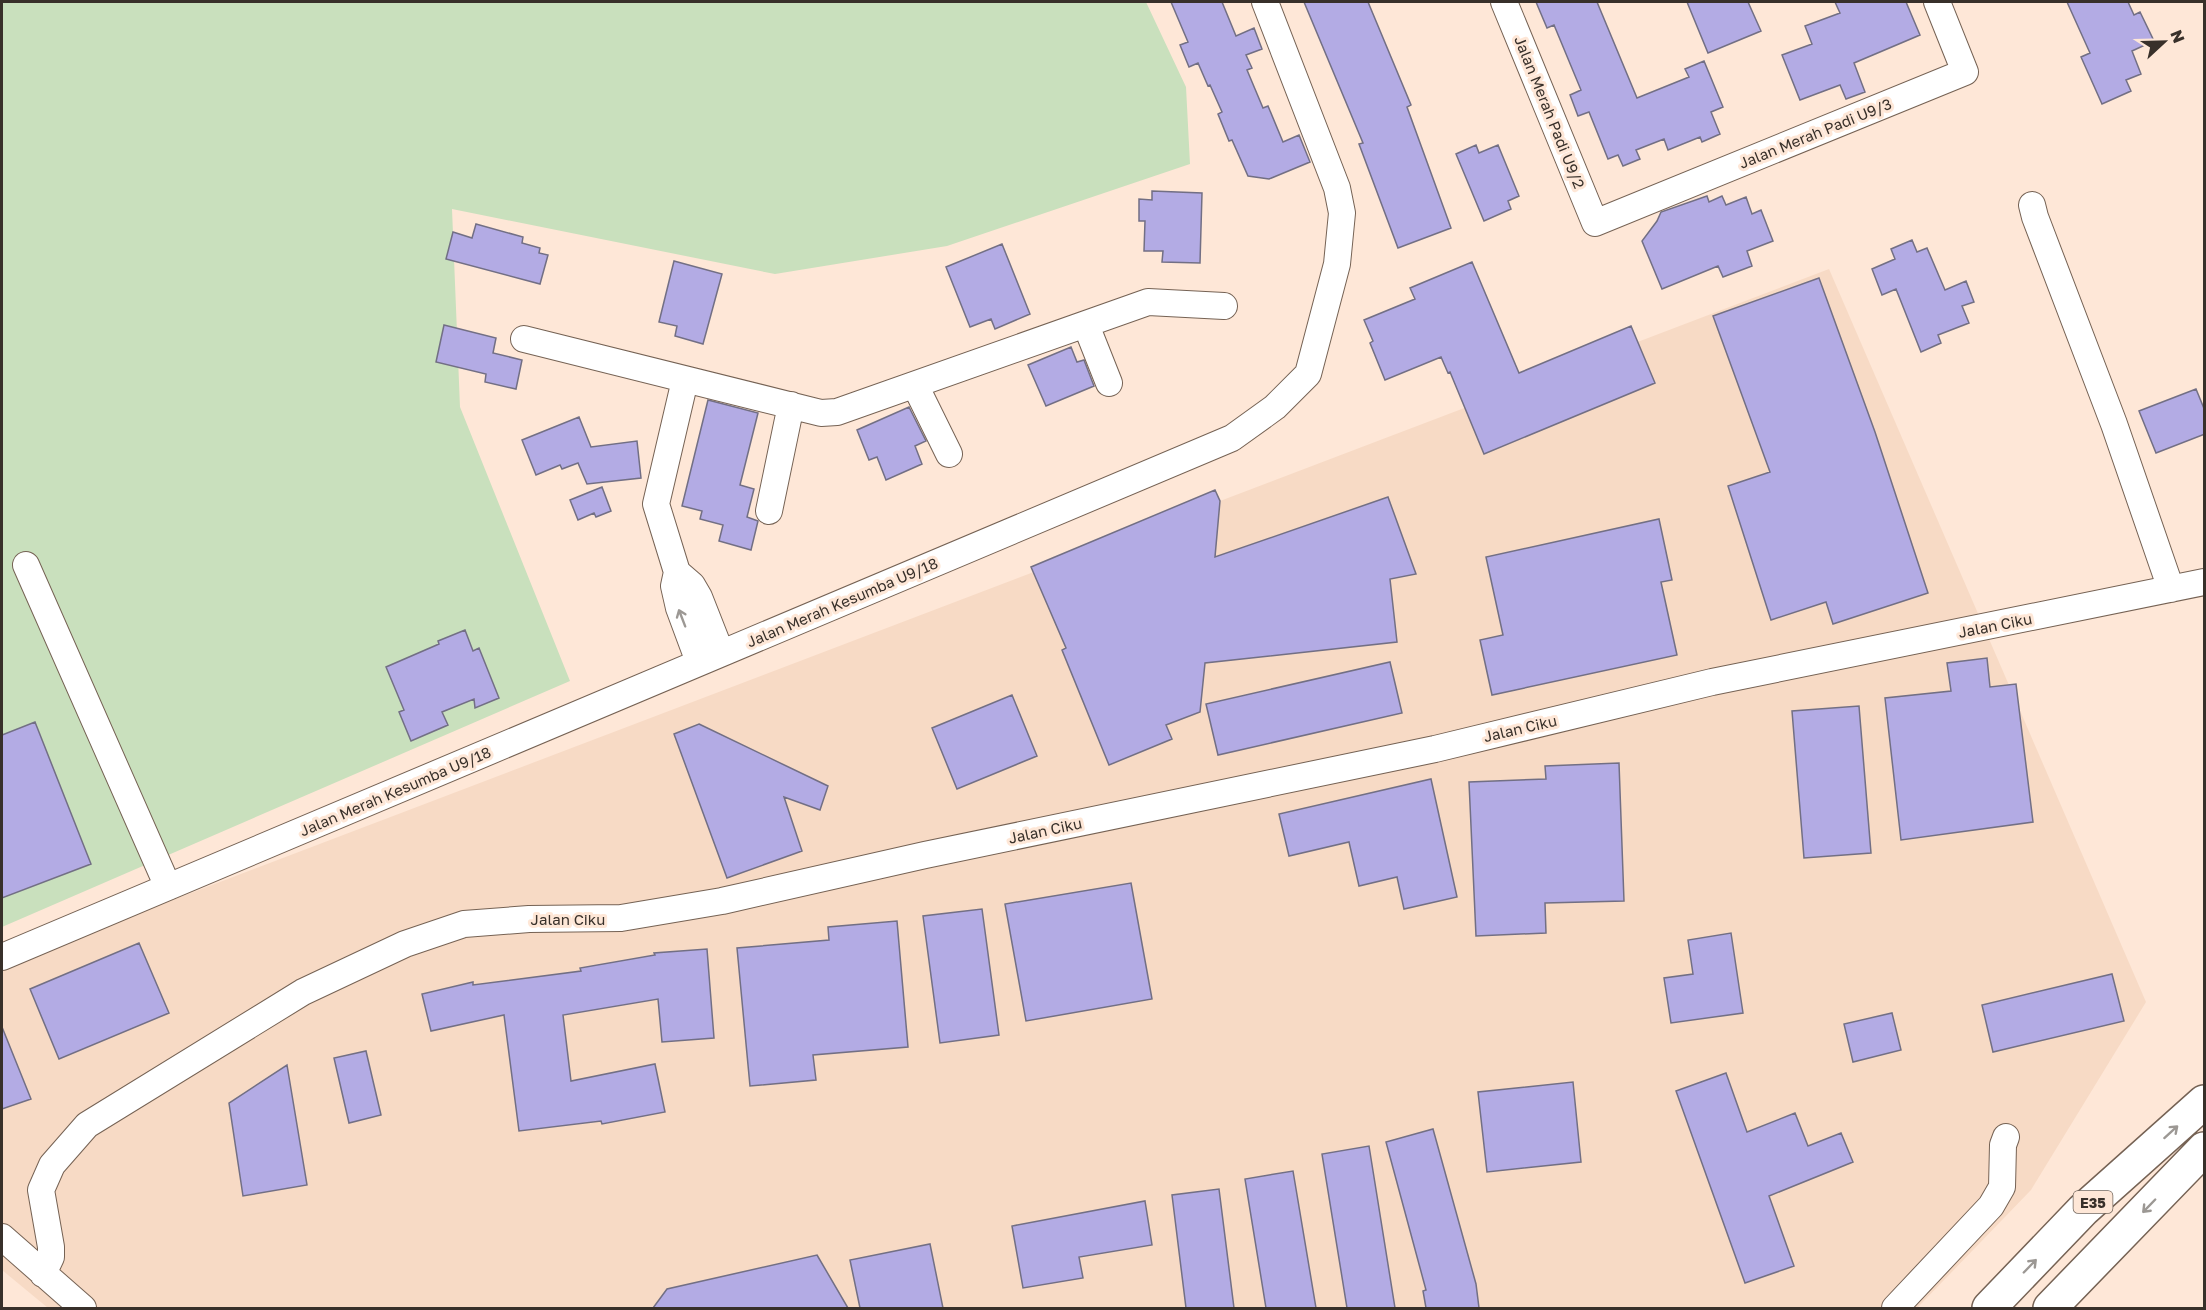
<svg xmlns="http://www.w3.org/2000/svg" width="2206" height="1310" font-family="'Golos Text',sans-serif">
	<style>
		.built { fill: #f7dac5 }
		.green { fill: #c9e0bd }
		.building { fill: #b3abe4; stroke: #726f84; stroke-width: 1.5 }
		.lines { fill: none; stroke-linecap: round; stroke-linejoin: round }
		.minor-casing { stroke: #756254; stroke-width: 28 }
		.highway-casing { stroke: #756254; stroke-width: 36 }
		.minor { stroke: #fff; stroke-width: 26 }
		.highway { stroke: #fff; stroke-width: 33 }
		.oneway { stroke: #9c9894 }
		.labels { text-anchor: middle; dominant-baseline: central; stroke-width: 6; stroke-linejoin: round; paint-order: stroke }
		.shield { fill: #fee7d7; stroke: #73675e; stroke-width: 1.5 }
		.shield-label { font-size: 14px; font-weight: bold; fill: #38302a }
		.street-label { font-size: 15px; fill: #38302a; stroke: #fee7d7 }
	</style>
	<rect width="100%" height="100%" fill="#fee7d7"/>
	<path class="built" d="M1829,269L2146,1002L2031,1190L1917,1308H48L2,1270V965Z"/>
	<path class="green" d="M2,2H1146L1186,87L1190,164L947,246L775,274L452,209L460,407L570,681L2,927Z"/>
	<path class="building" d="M1171,2H1222L1236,36L1254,28L1262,49L1246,55L1252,68L1247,70L1263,108L1268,106L1283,142L1299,135L1310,162L1269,179L1248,176L1232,140L1229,141L1218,114L1222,112L1210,85L1208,86L1198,63L1189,67L1180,45L1188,42Z
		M1304,2H1368L1411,105L1407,107L1451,228L1398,248L1359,144L1363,143Z
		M1536,2H1597L1637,98L1689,77L1685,69L1704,61L1723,107L1711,112L1720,134L1702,142L1700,137L1668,150L1664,139L1636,150L1640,159L1623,166L1618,155L1608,159L1589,112L1578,116L1570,95L1581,90L1554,25L1547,28Z
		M1687,2H1748L1761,31L1708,53Z
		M1835,2H1906L1920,35L1854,63L1865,92L1846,99L1840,85L1800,100L1782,55L1812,44L1805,26L1840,13Z
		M2067,2H2128L2134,15L2140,12L2154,41L2132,51L2141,74L2126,80L2131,91L2102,104L2081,57L2090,53Z
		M1476,145L1479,153L1498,145L1519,196L1508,201L1511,209L1484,221L1456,154Z
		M1152,191L1202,193L1200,263L1162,262L1163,251H1144L1145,221H1139V199L1152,200Z
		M1707,196L1709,202L1722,196L1726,205L1746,197L1752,214L1761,210L1773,241L1747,251L1752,266L1723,277L1718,266L1662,289L1642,241L1657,221L1661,212Z
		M476,224L523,237L522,243L540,248L539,253L548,255L540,284L446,259L453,232L472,238Z
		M1912,240L1917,252L1927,248L1945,290L1966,281L1974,302L1962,306L1969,323L1938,335L1941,343L1921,352L1896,289L1882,295L1872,269L1895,259L1891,249Z
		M1002,244L1030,314L995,329L991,319L970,327L946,267Z
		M674,261L722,274L703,344L675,336L677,326L659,322Z
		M1472,262L1519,373L1631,326L1655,383L1484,454L1450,372L1448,373L1441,357L1385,380L1370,343L1373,341L1364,320L1415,299L1410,288Z
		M1819,278L1875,432L1928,593L1833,624L1826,602L1771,620L1728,486L1770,472L1713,316Z
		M444,325L496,338L493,353L522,360L516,389L485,382L486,374L436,362Z
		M1071,347L1077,362L1084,360L1094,386L1046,406L1028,365Z
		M2196,389L2205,411V434L2156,453L2139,411Z
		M708,400L758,413L740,485L754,489L747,517L758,521L751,550L719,541L723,525L700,519L702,511L682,506Z
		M909,407L926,441L915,446L922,464L886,480L877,457L869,460L857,430Z
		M579,417L591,447L637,441L641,478L587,484L578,463L562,469L560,465L536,475L522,440Z
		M602,487L611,511L596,517L594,513L578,520L570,500Z
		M1215,490L1220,501L1215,557L1388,497L1416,574L1390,579L1397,642L1205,663L1200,712L1166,725L1172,739L1109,765L1062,650L1066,648L1031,567Z
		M1659,519L1672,580L1661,582L1677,655L1492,695L1480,640L1503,635L1486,557Z
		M465,630L473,651L479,648L499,698L475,708L474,699L442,712L448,725L411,741L399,712L404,710L386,667L439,644L438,641Z
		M1987,658L1990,687L2016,684L2033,822L1901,840L1885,698L1951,691L1947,663Z
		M1390,662L1402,713L1218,755L1206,704Z
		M1012,695L1037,756L957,789L932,728Z
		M1859,706L1871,853L1804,858L1792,711Z
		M35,722L91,864L2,898V735Z
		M699,724L828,786L820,810L784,797L802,851L727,878L674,734Z
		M1619,763L1624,901L1545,903L1546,933L1476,936L1469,782L1546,779L1545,766Z
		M1431,779L1457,897L1404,909L1397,877L1359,886L1349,842L1289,856L1279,814Z
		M1131,883L1152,999L1026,1021L1005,904Z
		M982,909L999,1035L940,1043L923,916Z
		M897,921L908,1047L813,1055L816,1080L750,1086L737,948L829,940L828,927Z
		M1731,933L1743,1013L1671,1023L1664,978L1693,974L1688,940Z
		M139,943L169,1013L59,1059L30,989Z
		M707,949L714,1038L662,1042L658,999L563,1015L571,1081L655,1064L665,1112L602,1124L601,1121L519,1131L504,1015L431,1031L422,994L473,982V985L581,971L580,968L655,955L654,953Z
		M2112,974L2124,1021L1993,1052L1982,1005Z
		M1892,1013L1901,1050L1853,1062L1844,1024Z
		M2,1027L31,1099L2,1109Z
		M366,1051L381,1115L349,1123L334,1058Z
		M287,1065L307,1185L243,1196L229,1103Z
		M1726,1073L1747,1132L1795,1113L1808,1146L1841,1133L1853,1162L1769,1196L1794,1266L1745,1283L1676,1091Z
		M1573,1082L1581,1162L1487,1172L1478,1092Z
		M1433,1129L1476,1284L1479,1308H1426L1423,1291L1426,1290L1386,1142Z
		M1369,1146L1395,1308H1347L1322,1154Z
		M1293,1171L1316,1308H1266L1245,1179Z
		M1219,1189L1234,1308H1186L1172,1195Z
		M1145,1201L1152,1245L1079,1257L1083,1278L1023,1288L1012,1226Z
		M930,1244L943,1308H860L850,1260Z
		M817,1255L848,1308H653L667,1289Z"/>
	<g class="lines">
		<g class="minor-casing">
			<path id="minor" d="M1504,2L1595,223L1965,72L1937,2
				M2032,205L2035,217L2114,424L2171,589
				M1086,325L1109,383
				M524,339L821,413L837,412L1148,302L1224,306
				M685,380L656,504L677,572L674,586L679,608L699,662
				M915,385L949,454
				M769,511L791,405
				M26,565L168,887
				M677,572L692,585L699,597L721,653
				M2,957L1232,438L1275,407L1308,374L1337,264L1342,213L1337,188L1265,2
				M2,1237L83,1308
				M43,1274L51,1257V1247L41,1190L52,1165L87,1125L303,992L405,944L464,924L529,919L621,918L722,901L925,855L1435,749L1712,682L2204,582
				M1895,1308L1991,1206L2002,1187L2003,1145L2006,1137"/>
		</g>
		<g class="highway-casing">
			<path id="highway" d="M1989,1308L2083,1210L2204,1102
				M2050,1308L2204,1149"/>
		</g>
		<use href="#minor" class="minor"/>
		<use href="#highway" class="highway"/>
	</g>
	<defs><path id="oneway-shaft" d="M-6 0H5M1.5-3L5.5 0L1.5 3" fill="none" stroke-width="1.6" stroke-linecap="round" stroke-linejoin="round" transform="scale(1.5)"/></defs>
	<g class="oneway">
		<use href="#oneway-shaft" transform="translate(682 618) rotate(-111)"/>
		<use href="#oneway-shaft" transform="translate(2171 1132) rotate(-42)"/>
		<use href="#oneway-shaft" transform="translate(2149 1206) rotate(134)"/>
		<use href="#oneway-shaft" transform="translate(2030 1266) rotate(-46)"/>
	</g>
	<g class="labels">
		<rect class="shield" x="2073.5" y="1191" width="39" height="22" rx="4.5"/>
		<g class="shield-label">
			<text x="2093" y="1202">E35</text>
		</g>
		<g class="street-label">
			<text transform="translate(1550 112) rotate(68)">Jalan Merah Padi U9/2</text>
			<text transform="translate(1815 133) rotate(-22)">Jalan Merah Padi U9/3</text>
			<text transform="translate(842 602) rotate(-23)">Jalan Merah Kesumba U9/18</text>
			<text transform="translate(1995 625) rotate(-11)">Jalan Ciku</text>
			<text transform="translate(1520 728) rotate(-13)">Jalan Ciku</text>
			<text transform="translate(395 791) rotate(-23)">Jalan Merah Kesumba U9/18</text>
			<text transform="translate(1045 830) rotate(-12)">Jalan Ciku</text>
			<text x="568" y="919">Jalan Ciku</text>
		</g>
	</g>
	<rect width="2206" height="1310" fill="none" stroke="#38302a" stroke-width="6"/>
	<g transform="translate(2164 42) rotate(68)" stroke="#fee7d7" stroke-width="4.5" paint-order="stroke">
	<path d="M0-4.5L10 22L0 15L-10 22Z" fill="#38302a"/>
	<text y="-9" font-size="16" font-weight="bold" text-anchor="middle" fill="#38302a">N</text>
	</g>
</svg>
